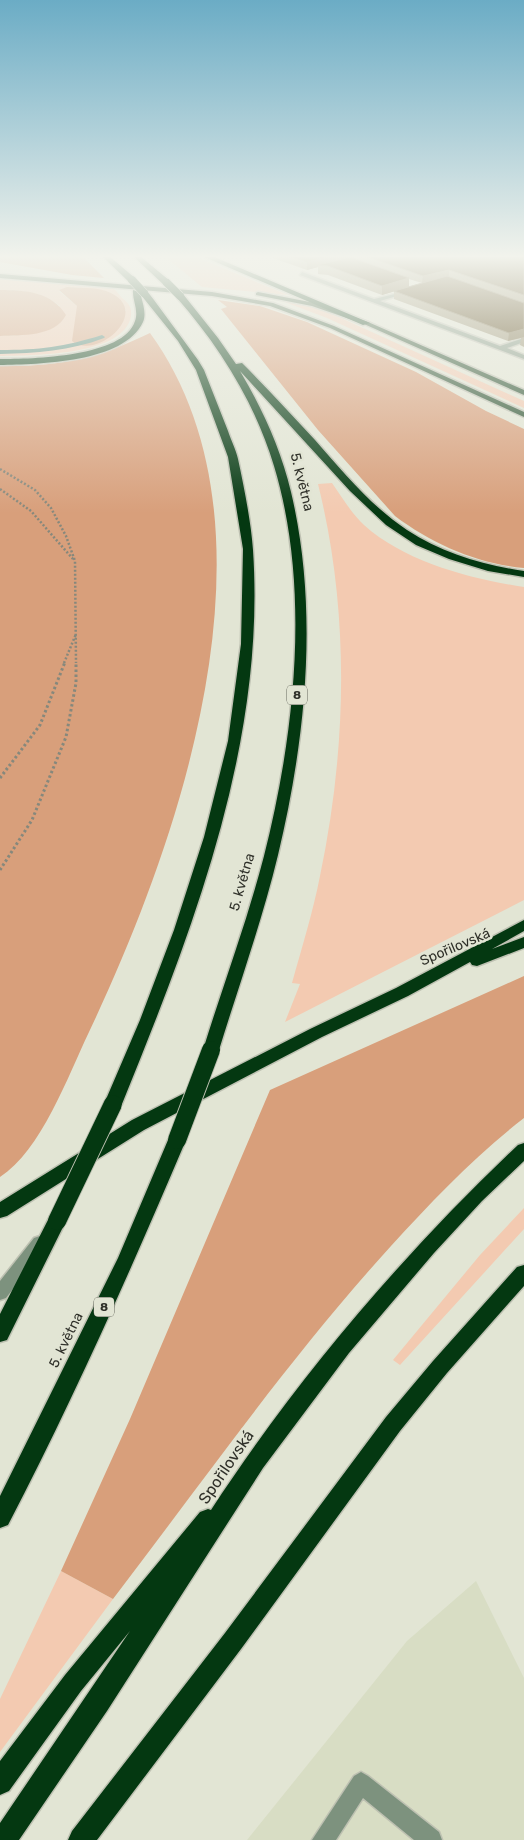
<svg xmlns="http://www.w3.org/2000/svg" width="524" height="1840" font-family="Rubik,sans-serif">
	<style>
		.built { fill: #d8ddc4 }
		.green { fill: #f3cab1; fill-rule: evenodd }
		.forest { fill: #d89f7b }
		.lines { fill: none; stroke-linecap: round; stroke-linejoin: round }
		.stream { fill: #467f71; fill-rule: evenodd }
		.minor-casing { stroke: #bec1b2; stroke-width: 3 }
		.major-casing { stroke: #bec1b2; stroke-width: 3 }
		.highway-casing { stroke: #bec1b2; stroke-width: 3 }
		.path-far1 { stroke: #86887c; stroke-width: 2.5; stroke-dasharray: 2 2; stroke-linecap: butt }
		.path { stroke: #86887c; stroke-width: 3; stroke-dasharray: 2.5 2.5; stroke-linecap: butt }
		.minor { fill: #7d927e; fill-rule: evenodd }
		.major { fill: #294f2e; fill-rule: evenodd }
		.highway { fill: #043811; fill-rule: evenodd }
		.highway-bridge-far1-casing { stroke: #bec1b2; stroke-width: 9; stroke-linecap: butt }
		.highway-bridge-casing { stroke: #bec1b2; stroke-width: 20; stroke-linecap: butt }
		.highway-bridge-far1 { stroke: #043811; stroke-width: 8 }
		.highway-bridge { stroke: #043811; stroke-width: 18 }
		.wall { fill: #948b6a }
		.shaded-wall { fill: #746740 }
		.building { fill: #453100; stroke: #746740 }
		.labels { text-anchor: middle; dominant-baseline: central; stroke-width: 5; stroke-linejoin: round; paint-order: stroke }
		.shield { fill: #e2e5d4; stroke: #65675d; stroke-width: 1 }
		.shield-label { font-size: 12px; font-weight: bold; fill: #30312a }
		.street-label { font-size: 14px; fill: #30312a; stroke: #e2e5d4 }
		.near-street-label { font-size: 16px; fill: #30312a; stroke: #e2e5d4 }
	</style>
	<rect width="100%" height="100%" fill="#e2e5d4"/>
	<path class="built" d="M476,1581L524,1678V1840H247L407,1641Z"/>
	<path class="green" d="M164,256H194L288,295L202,287Z
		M0,279C15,280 108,285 114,289C117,291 119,295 122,298C130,304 133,309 130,320C118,356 32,355 0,356V336L24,335L60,306C42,292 22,290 0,290ZM67,287C90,288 115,287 126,311L77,318V306L59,291Z
		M283,300L311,306L341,318L524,401V408L327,318L282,301Z
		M332,483C342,497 351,513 364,525C405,562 471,579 524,587V900L285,1022L300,984L292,983C302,947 313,912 320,876C347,747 350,612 318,484Z
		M524,1208V1229L400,1365L393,1360L480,1255Z
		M61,1571L113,1599L0,1752V1699Z"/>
	<path class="forest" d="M0,256H82L104,278L72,275L0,262Z
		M67,287C80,288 94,287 106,291C156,309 97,362 72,341L77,306L59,290Z
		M0,290C26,290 52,292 66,315C55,337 21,335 0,336Z
		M218,300L260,306L307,322L416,372L486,411L524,429V568C478,564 432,544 395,516L318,430L221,309L227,307Z
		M150,333C290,526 180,840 89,1032C68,1076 41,1151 0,1177V366C59,367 98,358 150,333Z
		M524,976V1118C475,1156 432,1201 391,1246C290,1357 204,1480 113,1599L61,1571L130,1419L270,1090Z"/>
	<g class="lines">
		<path class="stream" d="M102,335L105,337L104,338C70,351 36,353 0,354V350C39,350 64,347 102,335Z"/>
		<g class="minor-casing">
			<path id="minor" d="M302,272L374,299L411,290V292L380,301L500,346L524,338V342L507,348L524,355V359L300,275Z
				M40,1236L46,1238L48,1242L46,1246L6,1298L0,1300V1281L34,1238Z
				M361,1772L368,1776L439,1832L442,1840H414L363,1798L336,1840H312L354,1776Z"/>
		</g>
		<g class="major-casing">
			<path id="major" d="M0,274L212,292L273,303L334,326L524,412V417L330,328L270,306L212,296L0,278Z
				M258,292L315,303L368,322L524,390V395L364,324L312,306L256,295V293Z"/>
		</g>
		<g class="highway-casing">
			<path id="highway" d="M102,256H109L135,278V282H129Z
				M133,256H140L170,281V285H164Z
				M202,256H212L370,323L363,325Z
				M133,290L140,292C142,301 147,313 143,322C124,363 39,364 0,365V359C32,359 124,357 135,321C139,310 132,300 133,290Z
				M141,291H147L154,300L198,360L204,370C212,390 220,411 228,431C231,440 236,450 238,459C244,487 251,522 253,550C266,743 193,929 122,1104L119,1108L113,1110L107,1108L104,1104L140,1020L174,930L204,837L228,741L241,644L243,549L228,457L196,370L178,341L141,295Z
				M177,294H183L218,338L236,364L242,363C267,388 291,414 315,440C343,472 371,506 407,530C442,553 483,565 524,571V577L488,571L449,559L416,545L386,525L350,491L240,371C262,408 281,449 291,492C319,610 306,738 278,855C262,921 239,985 219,1050L217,1054L211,1056L205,1054L203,1050C223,985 247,922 264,856C295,734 311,588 274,466C255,403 220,347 177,298Z
				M524,920V931L492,949L524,937V948L477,966L472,965L470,962L408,996L322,1037L144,1130L7,1216L0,1218V1202L132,1120L310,1029L396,988Z
				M177,1133L183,1135L186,1140C131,1270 73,1400 8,1525L0,1528V1496L118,1258L168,1140L171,1135Z
				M524,1143V1161L482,1201L434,1253L349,1353L263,1468L107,1711L19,1840H0V1823L130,1631L81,1691L9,1791L0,1795V1761L65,1675L200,1512L208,1509L211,1510C298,1377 402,1255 518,1145Z
				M57,1214L64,1216L66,1221L7,1340L0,1342V1314L50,1216Z
				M524,1265V1286L447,1373L400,1431L241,1649L97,1840H68L72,1831L225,1633L386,1417L433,1361L517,1267Z"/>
		</g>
		<path class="path-far1" d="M0,469L35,490L51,508L66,536L75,561L76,663
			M0,489L31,511L73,559
			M64,663L76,634"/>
		<path class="path" d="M0,778L40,725L65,662
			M0,870L32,820L66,737L76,683V662"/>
		<use href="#minor" class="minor"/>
		<use href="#major" class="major"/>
		<use href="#highway" class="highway"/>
		<g class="highway-bridge-far1-casing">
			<path id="highway-bridge-far1" d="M132,280L144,293
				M167,283L180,296"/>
		</g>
		<g class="highway-bridge-casing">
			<path id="highway-bridge" d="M177,1140L211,1050
				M57,1221L113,1104"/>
		</g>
		<use href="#highway-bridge-far1" class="highway-bridge-far1"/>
		<use href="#highway-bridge" class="highway-bridge"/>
	</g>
	<path class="wall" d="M267,256H524V347L520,345L521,338L508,341L394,299V291L422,283L409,279V287L382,295L328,275L318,274V267L307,270Z"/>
	<path class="shaded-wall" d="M332,256H351V258L318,265V267L307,270V262Z
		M449,270V277L422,283L423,276Z
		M409,278V287L382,295V286Z
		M524,329V337L508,341L509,333Z"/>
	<path class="building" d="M288,256H332L307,262Z
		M365,256H524V295L449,270L423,276Z
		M350,257L409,278L382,286L328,266L318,265Z
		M447,276L524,303V329L509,333L394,291Z"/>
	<linearGradient id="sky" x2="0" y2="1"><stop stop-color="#6bacc5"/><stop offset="0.5" stop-color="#f2f3ec"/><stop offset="1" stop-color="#f2f3ec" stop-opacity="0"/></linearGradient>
	<rect width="524" height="513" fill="url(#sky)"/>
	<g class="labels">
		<g class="shield">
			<rect x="287" y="685.5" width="20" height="19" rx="4"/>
			<rect x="94" y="1297.5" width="20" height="19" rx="4"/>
		</g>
		<g class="shield-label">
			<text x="297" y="695">8</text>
			<text x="104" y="1307">8</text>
		</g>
		<g class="street-label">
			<text transform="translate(302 482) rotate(76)">5. května</text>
			<text transform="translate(242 882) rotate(-74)">5. května</text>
			<text transform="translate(455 947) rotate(-23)">Spořilovská</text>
			<text transform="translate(66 1340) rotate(-64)">5. května</text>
		</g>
		<g class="near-street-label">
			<text transform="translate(226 1467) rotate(-56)">Spořilovská</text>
		</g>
	</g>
</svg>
